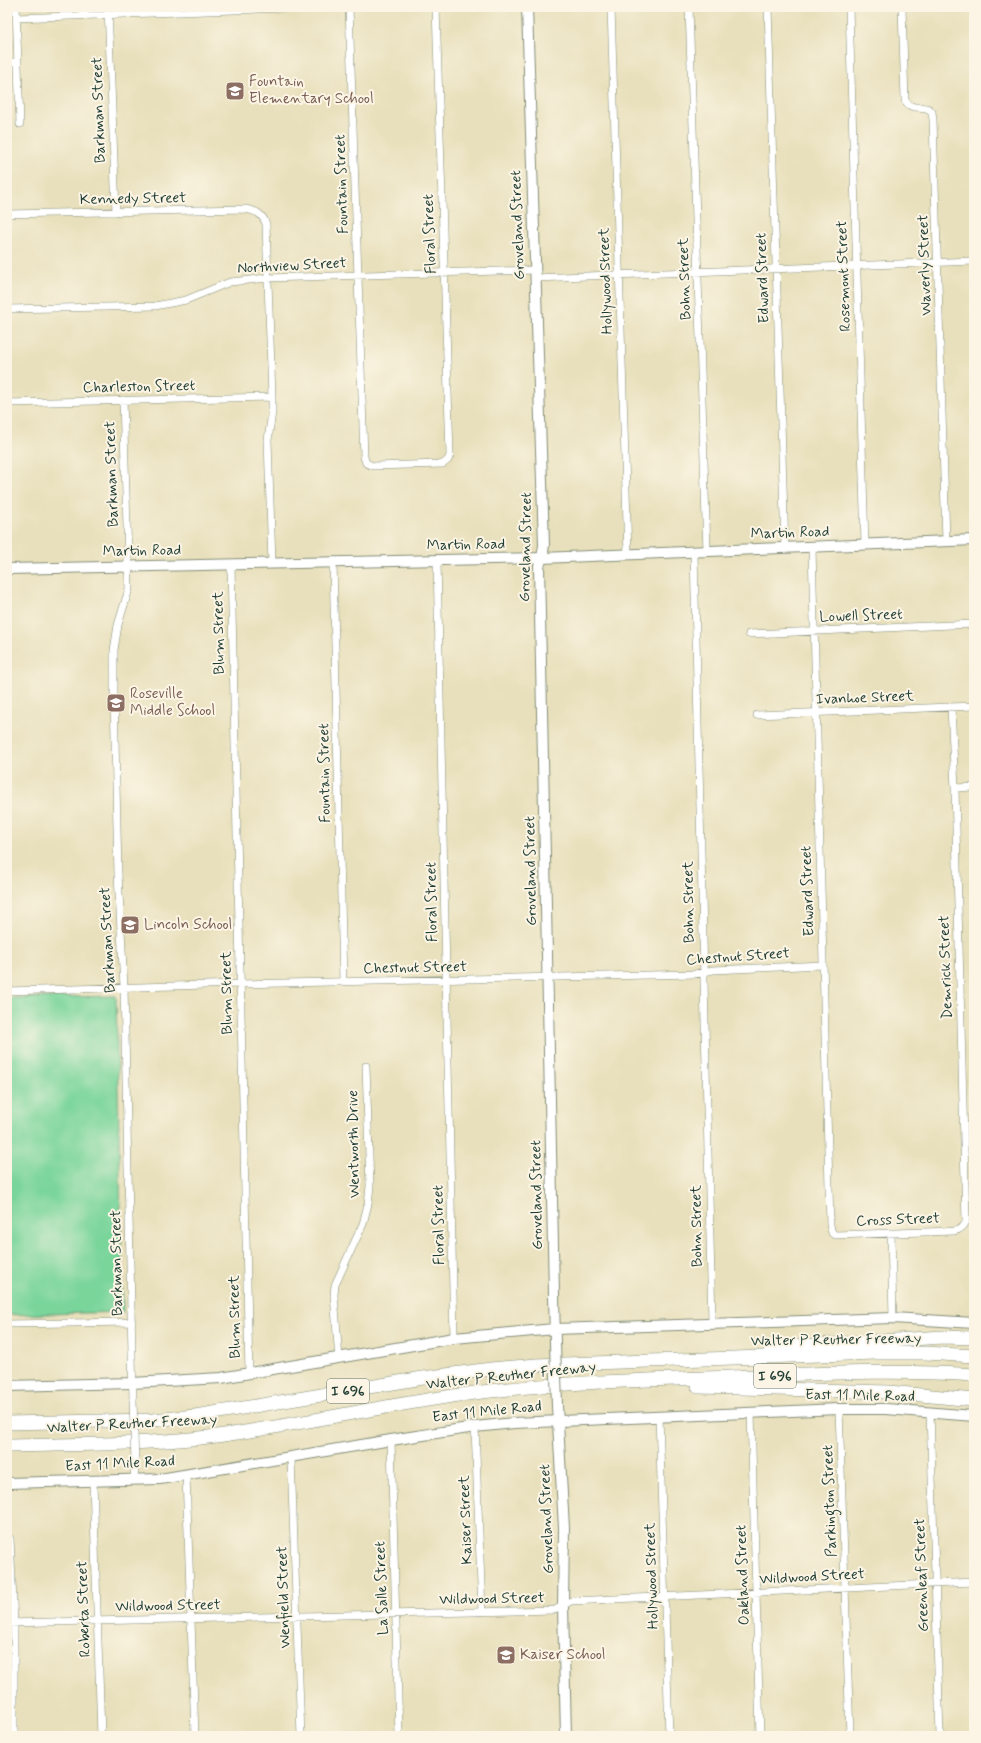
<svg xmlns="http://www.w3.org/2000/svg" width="981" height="1743" font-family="Mynerve,sans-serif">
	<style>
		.green { fill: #7ad59b; stroke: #4c8968 }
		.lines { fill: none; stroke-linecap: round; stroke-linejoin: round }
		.street-casing { stroke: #848e78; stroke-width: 8 }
		.secondary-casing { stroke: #848e78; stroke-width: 12 }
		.highway-casing { stroke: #848e78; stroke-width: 14 }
		.street { stroke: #fff; stroke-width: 7 }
		.secondary { stroke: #fff; stroke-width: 10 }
		.highway { stroke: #fff; stroke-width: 13 }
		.street-bridge-casing { stroke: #848e78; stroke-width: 8; stroke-linecap: butt }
		.secondary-bridge-casing { stroke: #848e78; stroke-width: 12; stroke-linecap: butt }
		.street-bridge { stroke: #fff; stroke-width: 7 }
		.secondary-bridge { stroke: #fff; stroke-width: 10 }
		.labels { text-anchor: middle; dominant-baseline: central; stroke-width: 4; stroke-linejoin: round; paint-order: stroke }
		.shield { fill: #fcf5e5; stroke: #617469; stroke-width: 1 }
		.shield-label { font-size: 14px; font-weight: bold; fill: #1f3d34 }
		.education-label { font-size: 15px; fill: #785e54; stroke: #fcf5e5; text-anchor: start }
		.street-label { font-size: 15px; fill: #1f3d34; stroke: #fcf5e5 }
	</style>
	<rect width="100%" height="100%" fill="#fcf5e5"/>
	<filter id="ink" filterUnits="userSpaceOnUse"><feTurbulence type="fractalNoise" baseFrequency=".025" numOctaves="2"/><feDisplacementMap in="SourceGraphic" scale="8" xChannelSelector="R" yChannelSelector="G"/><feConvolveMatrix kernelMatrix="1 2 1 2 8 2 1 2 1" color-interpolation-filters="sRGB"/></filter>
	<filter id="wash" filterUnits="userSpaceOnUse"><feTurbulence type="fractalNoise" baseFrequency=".012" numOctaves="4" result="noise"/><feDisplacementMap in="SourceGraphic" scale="16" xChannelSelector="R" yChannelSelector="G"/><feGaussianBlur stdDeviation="0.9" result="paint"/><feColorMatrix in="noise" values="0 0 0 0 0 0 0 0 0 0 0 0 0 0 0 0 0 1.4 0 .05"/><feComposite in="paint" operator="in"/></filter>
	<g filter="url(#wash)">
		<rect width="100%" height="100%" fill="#e8e0bc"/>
		<path class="green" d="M116,996L123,1312L7,1315V998Z"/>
	</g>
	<g filter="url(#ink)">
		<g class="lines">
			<g class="street-casing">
				<path id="street" d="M16,7L20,124
					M108,7L116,212
					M349,7L364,457L366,463L373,466L443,464L448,460L450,455L436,7
					M611,7L628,555
					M689,7L707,551
					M768,7L785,549
					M849,7L865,545
					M902,7L905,100C911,111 920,105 929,109L932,112L933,120L946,541
					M16,18L312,7
					M7,62H18
					M7,214L245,209C256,211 262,213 266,224L272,397V412L268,440L272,564
					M535,278L974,261
					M7,309L155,306L186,300L230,282L267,278L535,270
					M123,400L129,589L118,625L114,650V693L118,874L124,987L133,1400
					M7,403L272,397
					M812,548L830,1225L832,1233L835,1235L954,1231C960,1230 963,1228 966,1222L955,788L951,707
					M694,552L712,1323
					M437,560L454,1338
					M333,562L343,982
					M231,565L249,1373
					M749,634L974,624
					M757,715L974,706
					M955,788L974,787
					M7,991L239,984L695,974L713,970L823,965
					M891,1233L893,1318
					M7,1324L132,1322
					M339,1359L334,1295L335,1285L363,1224L368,1204L370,1186L366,1066
					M839,1409L850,1736
					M751,1412L760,1736
					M930,1412L940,1736
					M659,1416L669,1736
					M475,1427L482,1612
					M391,1440L399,1736
					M291,1458L301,1736
					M186,1475L195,1736
					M134,1480L135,1463
					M93,1481L101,1736
					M7,1539H10L14,1623V1736
					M7,1623L555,1610L571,1601L974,1582"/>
			</g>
			<g class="secondary-casing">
				<path id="secondary" d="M527,7L544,545L542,558L539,566L555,1343
					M7,569L542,558L974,540
					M7,1386L132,1383L221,1378L454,1338L555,1329L893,1318L974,1323
					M557,1406L564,1528L563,1606L566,1736
					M7,1483L160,1479L391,1440L475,1427L514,1423L839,1409H886L974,1416"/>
			</g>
			<g class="highway-casing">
				<path id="highway" d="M770,1348L943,1337L974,1338
					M698,1387L889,1392L974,1400
					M7,1423L152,1420L195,1416L423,1378L491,1369L536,1365L875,1353H926L974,1356
					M7,1446C77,1444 147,1445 217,1436C305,1424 393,1403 482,1392C564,1382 647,1380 730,1377C811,1374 893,1369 974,1375"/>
			</g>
			<use href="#street" class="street"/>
			<use href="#secondary" class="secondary"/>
			<use href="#highway" class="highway"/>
			<g class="street-bridge-casing">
				<path id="street-bridge" d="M133,1400L135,1463"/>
			</g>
			<g class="secondary-bridge-casing">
				<path id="secondary-bridge" d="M555,1343L557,1406"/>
			</g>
			<use href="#street-bridge" class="street-bridge"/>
			<use href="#secondary-bridge" class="secondary-bridge"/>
		</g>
	</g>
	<defs>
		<g id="school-square" transform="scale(1)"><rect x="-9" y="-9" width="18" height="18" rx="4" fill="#8d6e63" stroke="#fcf5e5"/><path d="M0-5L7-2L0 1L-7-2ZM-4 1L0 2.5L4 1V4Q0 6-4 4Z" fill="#fff"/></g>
	</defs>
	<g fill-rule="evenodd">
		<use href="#school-square" x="235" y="91"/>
		<use href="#school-square" x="116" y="703"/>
		<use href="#school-square" x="130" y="925"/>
		<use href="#school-square" x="506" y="1655"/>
	</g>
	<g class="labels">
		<g class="shield">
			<rect x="754" y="1364" width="42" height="24" rx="3"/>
			<rect x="327" y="1379" width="42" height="24" rx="3"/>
		</g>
		<g class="shield-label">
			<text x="775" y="1376">I 696</text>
			<text x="348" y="1391">I 696</text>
		</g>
		<g class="education-label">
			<text x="249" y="82">Fountain<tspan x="249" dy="17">Elementary School</tspan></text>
			<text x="130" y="694">Roseville<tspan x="130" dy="17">Middle School</tspan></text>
			<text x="144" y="925">Lincoln School</text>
			<text x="520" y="1655">Kaiser School</text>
		</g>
		<g class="street-label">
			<text transform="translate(99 110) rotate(-92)">Barkman Street</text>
			<text transform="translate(342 184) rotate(-92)">Fountain Street</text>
			<text transform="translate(133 199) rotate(-1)">Kennedy Street</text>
			<text transform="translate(518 225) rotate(-92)">Groveland Street</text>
			<text transform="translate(430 234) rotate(-92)">Floral Street</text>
			<text transform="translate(925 265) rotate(-92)">Waverly Street</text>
			<text transform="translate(292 266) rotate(-3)">Northview Street</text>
			<text transform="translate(844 276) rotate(-92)">Rosemont Street</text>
			<text transform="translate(763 278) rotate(-92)">Edward Street</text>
			<text transform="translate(685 279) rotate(-92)">Bohn Street</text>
			<text transform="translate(606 281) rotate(-92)">Hollywood Street</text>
			<text transform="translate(139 387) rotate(-1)">Charleston Street</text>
			<text transform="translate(112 474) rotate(-92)">Barkman Street</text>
			<text transform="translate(790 533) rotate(-2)">Martin Road</text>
			<text transform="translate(466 545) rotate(-1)">Martin Road</text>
			<text transform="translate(526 547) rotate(-89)">Groveland Street</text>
			<text transform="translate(142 551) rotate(-1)">Martin Road</text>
			<text transform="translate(861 616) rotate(-2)">Lowell Street</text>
			<text transform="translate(219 633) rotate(-91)">Blum Street</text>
			<text transform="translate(865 698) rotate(-2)">Ivanhoe Street</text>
			<text transform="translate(325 773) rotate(-91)">Fountain Street</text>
			<text transform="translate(531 871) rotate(-91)">Groveland Street</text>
			<text transform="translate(808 891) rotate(-92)">Edward Street</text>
			<text transform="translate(432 902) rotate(-91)">Floral Street</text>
			<text transform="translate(689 902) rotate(-91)">Bohn Street</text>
			<text transform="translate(108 940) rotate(-93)">Barkman Street</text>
			<text transform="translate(738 957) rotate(-4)">Chestnut Street</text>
			<text transform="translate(946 967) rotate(-92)">Demrick Street</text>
			<text transform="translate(415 968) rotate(-1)">Chestnut Street</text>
			<text transform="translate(227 993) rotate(-91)">Blum Street</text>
			<text transform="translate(354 1144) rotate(-91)">Wentworth Drive</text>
			<text transform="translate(537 1195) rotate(-91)">Groveland Street</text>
			<text transform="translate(898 1220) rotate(-2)">Cross Street</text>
			<text transform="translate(439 1225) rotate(-91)">Floral Street</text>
			<text transform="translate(697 1226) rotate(-91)">Bohn Street</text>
			<text transform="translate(117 1263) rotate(-91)">Barkman Street</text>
			<text transform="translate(235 1317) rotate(-91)">Blum Street</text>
			<text transform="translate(836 1340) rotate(-1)">Walter P Reuther Freeway</text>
			<text transform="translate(511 1376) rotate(-6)">Walter P Reuther Freeway</text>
			<text transform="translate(860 1396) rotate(1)">East 11 Mile Road</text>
			<text transform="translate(487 1412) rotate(-6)">East 11 Mile Road</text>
			<text transform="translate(132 1424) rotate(-3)">Walter P Reuther Freeway</text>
			<text transform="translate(120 1464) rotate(-3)">East 11 Mile Road</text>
			<text transform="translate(830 1501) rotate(-92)">Parkington Street</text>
			<text transform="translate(547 1519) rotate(-92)">Groveland Street</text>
			<text transform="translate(466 1520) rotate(-92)">Kaiser Street</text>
			<text transform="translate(743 1575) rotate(-92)">Oakland Street</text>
			<text transform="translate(922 1575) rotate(-92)">Greenleaf Street</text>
			<text transform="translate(652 1576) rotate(-92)">Hollywood Street</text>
			<text transform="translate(812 1577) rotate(-3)">Wildwood Street</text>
			<text transform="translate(382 1588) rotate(-92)">La Salle Street</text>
			<text transform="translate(284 1597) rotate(-92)">Wenfield Street</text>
			<text transform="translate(492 1599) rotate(-1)">Wildwood Street</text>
			<text transform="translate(168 1606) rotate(-1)">Wildwood Street</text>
			<text transform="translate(84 1609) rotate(-92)">Roberta Street</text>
		</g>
	</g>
	<rect width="981" height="1743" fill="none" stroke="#fcf5e5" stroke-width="24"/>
</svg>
